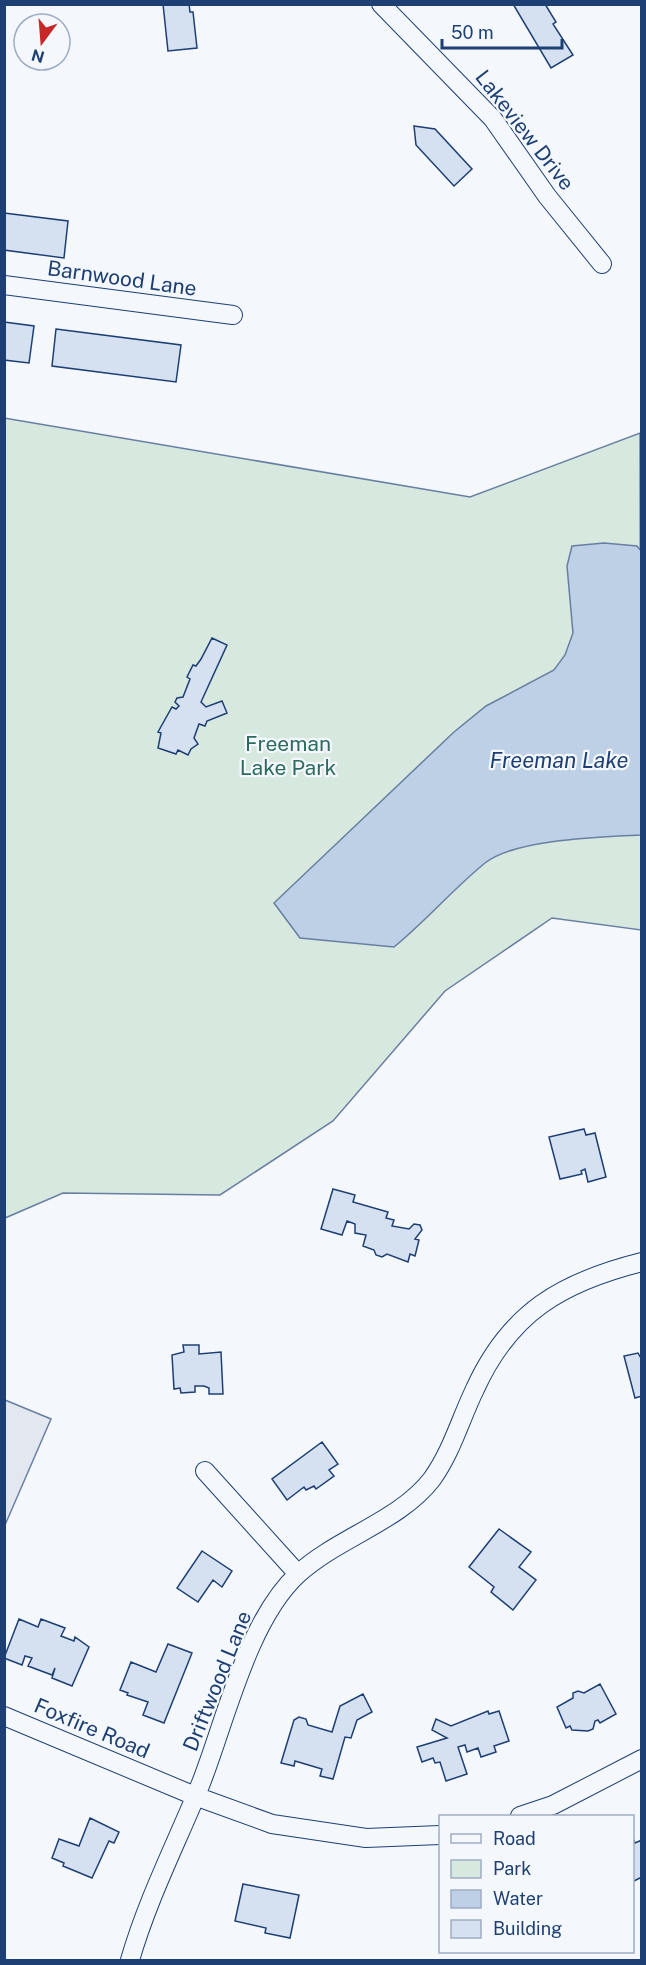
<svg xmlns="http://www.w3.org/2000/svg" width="646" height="1965" font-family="'Public Sans',sans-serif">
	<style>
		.green { fill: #d7e8df; stroke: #687fa3; stroke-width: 1.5 }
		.parking { fill: #e3e8f0; stroke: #687fa3; stroke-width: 1.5 }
		.water { fill: #bed0e5; stroke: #687fa3; stroke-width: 1.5 }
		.building { fill: #d5e0f0; stroke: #1d3f73; stroke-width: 1.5 }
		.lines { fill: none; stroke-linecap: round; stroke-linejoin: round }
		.minor-casing { stroke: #1d3f73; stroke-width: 20 }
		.minor { stroke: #f4f7fb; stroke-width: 18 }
		.labels { text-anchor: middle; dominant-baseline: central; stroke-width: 4.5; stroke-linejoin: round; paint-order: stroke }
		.street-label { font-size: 21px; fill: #1d3f73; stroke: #f4f7fb }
		.park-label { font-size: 21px; fill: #2c6c60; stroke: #f4f7fb }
		.water-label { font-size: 22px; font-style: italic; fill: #1d3f73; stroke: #f4f7fb }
	</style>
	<rect width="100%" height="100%" fill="#f4f7fb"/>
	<path class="green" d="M4,418L470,497L640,433L641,930L552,918L445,991L333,1121L220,1195L63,1193L5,1218Z"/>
	<path class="parking" d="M5,1400L51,1419L5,1525Z"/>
	<path class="water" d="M604,543L637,546L641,551V835C602,837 515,839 485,863C453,889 426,921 394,947L300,938L274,903L454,732L486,706L554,670L565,655L573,633L567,566L572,546Z"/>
	<path class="building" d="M163,4H189L190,12H193L197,48L168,51Z
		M513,4H545L556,22L553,24L573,55L551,68Z
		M414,126L435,129L472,169L454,186L416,145Z
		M4,213L68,221L64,258L4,250Z
		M4,322L34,326L29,363L4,360Z
		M56,329L181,345L176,382L52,366Z
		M212,638L227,645L201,702L206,707L222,701L227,713L207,721L205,726L199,724L194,738L198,744L191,749L188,755L178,750L176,754L158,748L161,733L158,732L172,707L176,709L179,706L175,702L177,698L183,697L190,679L187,677L193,665L196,666L201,659Z
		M584,1129L586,1135L595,1133L606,1177L588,1182L585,1169L581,1171L582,1174L560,1179L549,1137Z
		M333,1189L355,1195L353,1202L388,1212L386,1218L394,1220L392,1226L409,1229L414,1224L420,1225L422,1230L415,1239L419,1240L415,1256L410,1254L408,1262L387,1254L382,1257L376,1255L374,1250L363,1246L366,1235L355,1233V1224L347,1221L342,1235L321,1229Z
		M183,1345H199V1354L221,1352L223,1394H209V1388L204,1386H195V1392L181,1393L180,1388L174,1389L172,1355L184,1352Z
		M638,1353L642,1360V1396L635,1398L624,1356Z
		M322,1442L338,1464L329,1470L334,1476L316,1489L314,1486L306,1490L304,1487L287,1500L272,1479Z
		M499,1529L531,1552L519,1567L536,1580L513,1610L491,1592L494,1587L469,1567Z
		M202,1551L232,1571L222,1587L213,1580L198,1602L177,1588Z
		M19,1619L38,1627L41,1619L65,1628L61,1636L74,1641L75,1637L89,1647L72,1686L52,1678L55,1668L52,1675L28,1666L32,1658L25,1656L22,1665L4,1658Z
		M168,1644L192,1653L164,1723L143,1715L148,1702L127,1695L128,1693L120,1690L131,1662L156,1672Z
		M600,1684L616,1714L600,1723L598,1720L595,1721L593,1729L588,1731L572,1730L570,1726L566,1728L557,1707L573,1698V1693L578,1691L584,1693Z
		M363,1694L372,1712L357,1720L351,1738L345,1737L333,1779L320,1776L322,1769L295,1761L294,1766L281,1763L294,1720L299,1717L306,1719L308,1725L332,1732L340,1706Z
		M488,1711L489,1714L499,1711L509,1741L494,1746L496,1752L481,1757L478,1748L467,1752L465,1745L458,1747L467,1774L446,1781L440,1762L435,1763L433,1758L422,1762L417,1747L447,1738L432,1730L436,1719L451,1726Z
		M90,1818L119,1832L114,1843L109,1841L92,1878L63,1866L64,1863L52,1858L59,1839L79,1846Z
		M633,1838L635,1843L642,1840V1877L632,1882Z
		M243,1884L299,1895L290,1938L265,1933L266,1928L235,1921Z"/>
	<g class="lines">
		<g class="minor-casing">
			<path id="minor" d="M381,4L493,119L547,196L602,264
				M4,285L233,315
				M205,1471L298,1574
				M4,1716L195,1796L272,1824L366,1838L440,1835
				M520,1816L553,1805L642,1759
				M130,1960C148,1898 177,1842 201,1783C226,1719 248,1620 298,1574C337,1538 400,1521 432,1479C452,1451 460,1420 475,1389C510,1312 562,1282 642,1262"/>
		</g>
		<use href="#minor" class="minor"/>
	</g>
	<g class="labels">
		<g class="street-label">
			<text transform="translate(525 130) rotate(52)">Lakeview Drive</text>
			<text transform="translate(122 278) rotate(8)">Barnwood Lane</text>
			<text transform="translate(217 1681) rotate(-68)">Driftwood Lane</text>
			<text transform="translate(92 1728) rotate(23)">Foxfire Road</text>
		</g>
		<g class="park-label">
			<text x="288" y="743">Freeman<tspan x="288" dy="24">Lake Park</tspan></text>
		</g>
		<g class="water-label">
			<text x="559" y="760">Freeman Lake</text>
		</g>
	</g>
	<rect width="646" height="1965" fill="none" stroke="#1d3f73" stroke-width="12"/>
	<rect x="439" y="1815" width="195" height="138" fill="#f4f7fb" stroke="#9eadc5" stroke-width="1.5"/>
	<rect x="451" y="1834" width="30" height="9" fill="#f4f7fb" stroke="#9eadc5" stroke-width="1.5"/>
	<text x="493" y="1845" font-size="18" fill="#1d3f73">Road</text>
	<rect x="451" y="1860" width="30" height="18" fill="#d7e8df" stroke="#9eadc5" stroke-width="1.5"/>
	<text x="493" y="1875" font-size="18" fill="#1d3f73">Park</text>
	<rect x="451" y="1890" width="30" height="18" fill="#bed0e5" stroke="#9eadc5" stroke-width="1.5"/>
	<text x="493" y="1905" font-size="18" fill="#1d3f73">Water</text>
	<rect x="451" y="1920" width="30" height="18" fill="#d5e0f0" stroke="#9eadc5" stroke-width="1.5"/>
	<text x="493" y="1935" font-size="18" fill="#1d3f73">Building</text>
	<g transform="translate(42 42) rotate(196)"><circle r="28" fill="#f4f7fb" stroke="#9eadc5" stroke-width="1.5"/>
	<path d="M0-4.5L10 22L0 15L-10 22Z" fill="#c62828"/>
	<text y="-9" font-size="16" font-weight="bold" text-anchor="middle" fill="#1d3f73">N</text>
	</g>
	<path d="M442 39v9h120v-9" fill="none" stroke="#1d3f73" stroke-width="3"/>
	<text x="451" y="39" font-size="18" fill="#1d3f73" stroke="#f4f7fb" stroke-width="4.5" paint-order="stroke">50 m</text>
</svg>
